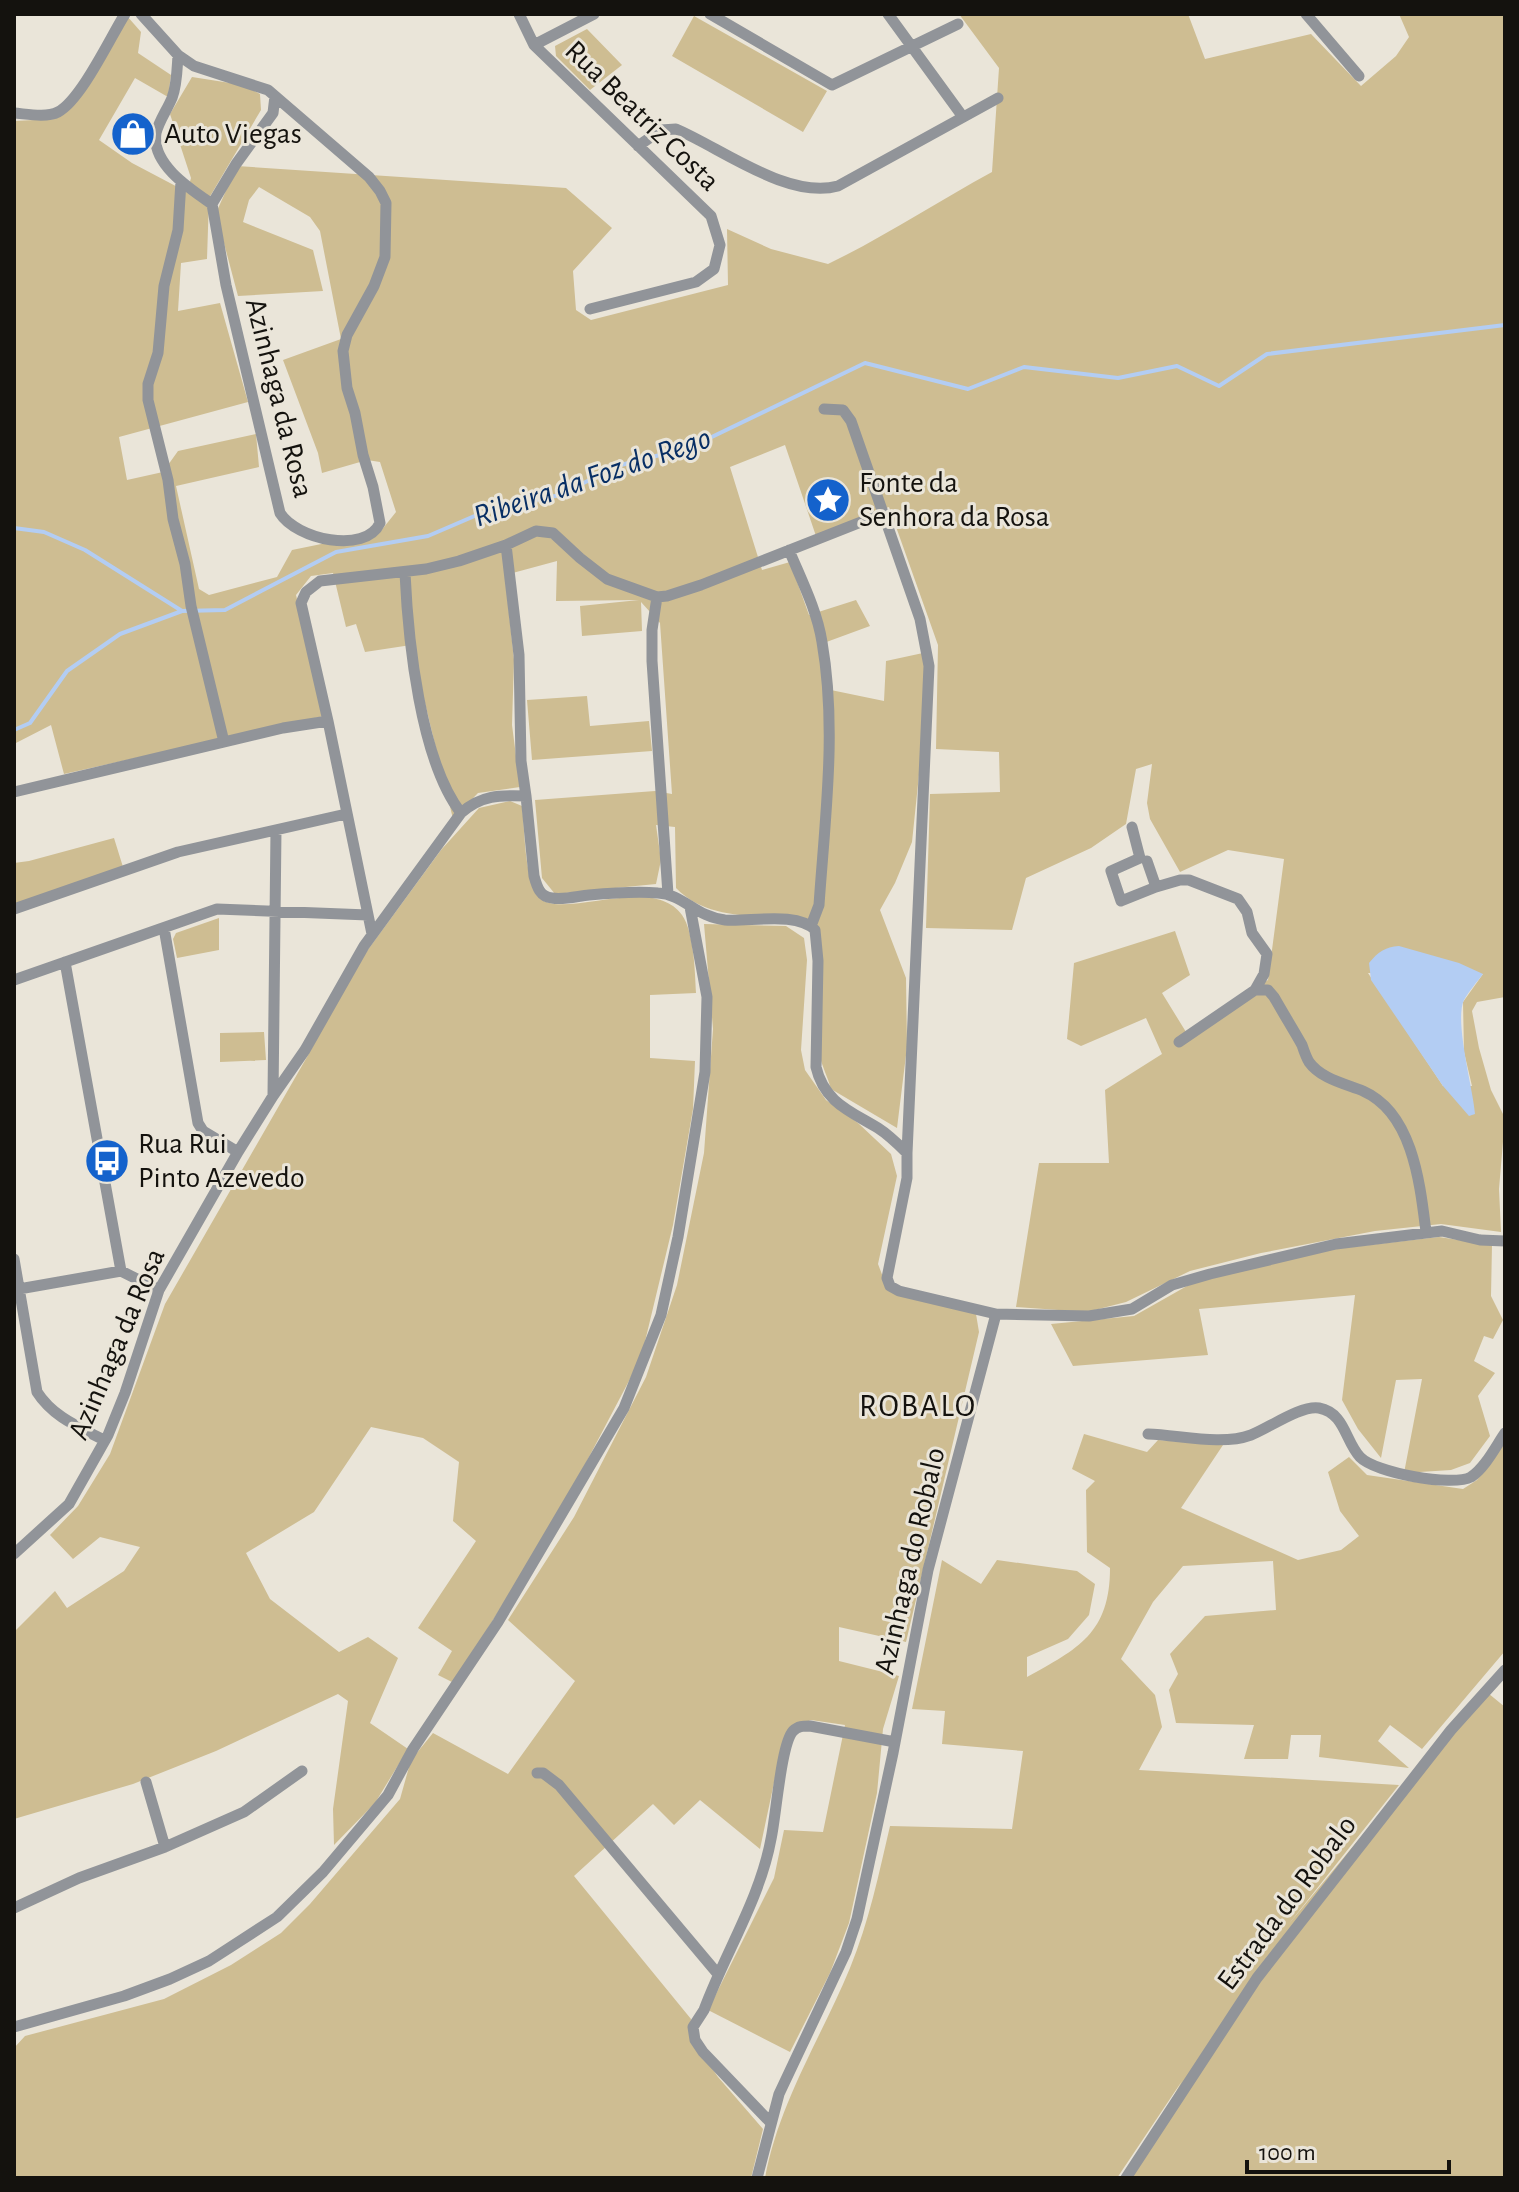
<svg xmlns="http://www.w3.org/2000/svg" width="1519" height="2192" font-family="'Alegreya Sans',sans-serif">
	<style>
		.green { fill: #cebd92; fill-rule: evenodd }
		.water { fill: #b3cdf3 }
		.lines { fill: none; stroke-linecap: round; stroke-linejoin: round }
		.stream { stroke: #b3cdf3; stroke-width: 4 }
		.minor { stroke: #919499; stroke-width: 11 }
		.labels { text-anchor: middle; dominant-baseline: central; stroke-width: 6; stroke-linejoin: round; paint-order: stroke }
		.street-label { font-size: 30px; fill: #14120e; stroke: #eae5d9 }
		.poi-label { font-size: 30px; fill: #14120e; stroke: #eae5d9; text-anchor: start }
		.water-label { font-size: 32px; font-style: italic; fill: #082f65; stroke: #eae5d9 }
		.neighbourhood-label { font-size: 32px; letter-spacing: 2px; fill: #14120e; stroke: #eae5d9 }
	</style>
	<rect width="100%" height="100%" fill="#eae5d9"/>
	<path class="green" d="M959,14H1188L1205,59L1311,34L1361,86L1396,56L1409,37L1399,14H1505V997L1477,1002L1472,1011L1479,1048L1491,1090L1505,1118L1499,1189L1501,1232L1441,1224L1375,1231L1261,1253L1190,1271L1126,1302L1087,1312L1016,1307L1039,1163H1109L1105,1090L1162,1054L1146,1018L1081,1046L1067,1039L1074,963L1175,931L1190,975L1162,993L1186,1032L1268,980L1284,859L1228,850L1180,872L1150,819L1147,803L1152,764L1136,769L1126,824L1091,848L1026,878L1012,930L926,928L930,794L1000,792L999,752L936,749L938,645L889,507L816,536L785,445L730,467L762,570L790,562L809,615L856,600L870,626L821,644L826,689L884,701L886,661L923,653L928,688L912,842L895,883L880,910L906,978L907,1047L897,1128L831,1089C828,1078 822,1066 819,1054C812,1012 845,920 780,917C743,916 703,916 676,888L675,827L656,825L661,860L656,884L555,894L542,878L535,800L655,791L672,794L660,623L641,602L642,631L582,636L580,606L639,600L556,601L557,561L505,575L514,660L512,725L520,787L478,793L453,819L411,645L365,652L356,624L346,627L333,573L311,576L296,595L324,716L64,774L51,725L14,744V121L55,119L79,96L127,16L141,32L138,53L171,75L168,97L135,78L99,140L132,163L187,192L191,178L170,114L192,77L243,85L260,94L261,110L209,198L207,259L181,263L178,311L220,303L248,402L119,437L127,480L163,472L178,451L256,434L259,467L176,486L199,589L209,595L277,577L292,550L380,532L396,512L380,462L367,460L322,473L318,453L283,360L341,339L320,231L310,217L259,187L249,200L243,222L313,250L323,291L238,296L216,213L237,166L566,188L612,228L573,271L576,310L591,320L728,285L727,229L771,249L828,264C884,237 937,202 992,172L999,68ZM1368,973L1483,974L1463,1002L1464,1052L1472,1086H1443Z
		M694,16L827,91L803,132L672,56Z
		M587,29L622,65L590,90L556,56L555,46Z
		M587,696L590,726L649,721L652,751L532,760L527,700Z
		M510,801L522,806C525,831 524,876 538,896C557,923 652,872 682,915C694,932 695,972 696,993L650,995V1058L695,1061L693,1109L673,1225L641,1358L559,1514L455,1681L452,1682L438,1675L452,1651L418,1628L476,1541L453,1521L459,1462L423,1438L371,1427L314,1512L246,1553L270,1599L339,1652L368,1637L398,1658L370,1723L408,1749L375,1803L334,1845L333,1809L348,1701L338,1694L216,1751L133,1784L14,1819V1632L55,1591L67,1608L124,1571L140,1547L100,1537L73,1559L50,1535L78,1506L110,1454L165,1304L307,1057L356,966L441,850L479,808Z
		M114,838L123,867L14,905V863L29,861Z
		M219,918V950L177,958L173,939L176,933Z
		M704,924L786,926L804,938L807,960L801,1050L805,1070L826,1100L858,1123L891,1154L897,1176L878,1264L886,1285L976,1314L979,1332L906,1642L839,1627V1661L899,1676L883,1729L877,1793L849,1923L830,1973L790,2052L708,2010L774,1878L784,1830L823,1832L845,1725L811,1720L792,1728L779,1759L760,1849L700,1800L674,1825L653,1804L574,1876L691,2019L689,2035L718,2077L763,2129L751,2178H14V2048L25,2036L164,1999L231,1965L281,1933L310,1904L400,1799L411,1760L433,1733L508,1774L575,1681L508,1620L574,1517L646,1377L677,1285L704,1153L713,1029Z
		M264,1032L266,1060L220,1062V1033Z
		M1439,1237L1492,1245L1491,1296L1503,1320L1493,1339L1484,1336L1474,1361L1495,1373L1478,1396L1490,1436L1470,1463L1451,1470L1404,1473L1422,1379L1396,1380L1381,1458L1358,1429L1342,1400L1355,1295L1199,1309L1208,1355L1073,1366L1051,1324L1134,1316L1194,1282L1334,1249Z
		M1084,1434L1147,1452L1158,1440L1223,1445L1181,1508L1298,1560L1341,1550L1359,1536L1340,1511L1328,1472L1349,1457L1367,1475L1463,1489L1477,1480L1504,1444L1505,1651L1422,1749L1390,1725L1378,1741L1409,1768L1319,1757L1321,1735H1291L1288,1759H1244L1254,1725L1176,1723L1169,1690L1178,1674L1170,1654L1205,1616L1276,1610L1273,1561L1183,1566L1153,1602L1121,1659L1155,1695L1162,1727L1139,1770L1399,1785L1288,1925L1483,1689L1505,1707V2178H1127L1182,2081L1117,2178H765C779,2102 821,2038 850,1968C869,1922 879,1873 890,1826L1012,1829L1023,1751L942,1744L945,1711L912,1709L942,1560L981,1584L997,1560L1077,1571L1095,1584L1089,1615L1068,1639L1027,1657V1677C1078,1649 1110,1633 1110,1568L1087,1552L1086,1490L1095,1481L1072,1469Z"/>
	<path class="water" d="M1399,946L1459,963L1483,974C1477,982 1469,991 1464,1000C1454,1021 1473,1088 1475,1114L1469,1116L1443,1086L1371,980L1369,963C1378,952 1385,947 1399,946Z"/>
	<g class="lines">
		<path class="stream" d="M14,528L44,532L85,550L182,611L225,610L336,552L428,536L491,509L560,495L617,466L691,447L865,363L968,389L1024,367L1118,378L1177,366L1219,386L1267,354L1505,325
			M14,730L30,723L67,671L120,634L182,611"/>
		<path class="minor" d="M141,14L178,55L194,66L268,90L369,177L380,191L386,203L385,257L374,286L347,335L343,351L347,388L355,413L363,455L373,487L380,523C365,555 296,539 280,513L226,285L212,204L236,164L273,113L275,96
			M519,14L534,45L711,216L720,245L714,269L696,282L590,309
			M710,14L832,85L958,24
			M888,14L963,117
			M1306,14L1359,76
			M534,45L594,14
			M178,55C177,70 177,85 172,98C167,110 159,121 156,133C151,164 190,189 212,204
			M14,113C27,114 46,118 58,112C81,100 110,38 125,14
			M638,146L661,130L676,129C721,148 788,200 838,186L998,98
			M181,181L178,230L164,286L158,353L148,384V400L168,480L173,519L185,564L191,606L224,742
			M824,409L843,410L851,421L920,619L929,666L907,1153
			M789,550C801,579 817,610 822,642C837,728 825,818 819,905L811,926
			M405,573C408,639 420,760 461,813
			M657,597L652,630V661L668,894
			M14,792L283,728L328,721
			M526,796L521,761L519,655L506,545L536,531L553,533L580,558L607,579L657,597L667,596L701,585L884,513
			M1132,827L1140,858L1111,871L1121,901L1156,887L1147,861
			M1156,887L1180,880H1189L1238,899L1247,912L1252,933L1267,954L1264,974L1255,990
			M14,909L178,852L346,814
			M164,928L198,1123L203,1131L238,1152
			M372,934L328,721L301,603L306,592L320,581L426,569L459,561L506,545
			M65,962L121,1271
			M14,980L217,909L368,915
			M1179,1042L1255,990H1268L1274,997C1283,1013 1293,1029 1302,1045C1304,1051 1306,1057 1309,1062C1321,1079 1346,1084 1363,1091C1413,1113 1420,1184 1426,1232
			M273,1096L276,830
			M14,1259L37,1392C53,1417 79,1427 104,1440
			M19,1289L121,1271L159,1290
			M1148,1434C1180,1435 1221,1446 1251,1435C1269,1428 1301,1405 1319,1408C1345,1413 1345,1441 1360,1457C1375,1473 1453,1487 1471,1477C1485,1468 1496,1446 1505,1433
			M14,1554L69,1504L108,1435L125,1393L159,1290L238,1152L273,1096L305,1050L364,946L461,813C481,795 500,795 526,796L534,876C537,887 540,897 552,898C564,900 578,896 589,895C611,893 635,891 658,893C683,894 696,917 725,920C750,922 797,911 815,930L818,961L816,1067C824,1102 850,1111 878,1128C889,1135 898,1144 907,1153V1178L887,1278L890,1286L899,1291L996,1314L1089,1316L1132,1309L1172,1285L1210,1274L1336,1244L1442,1231L1480,1240L1505,1241
			M537,1773H543L559,1785L717,1973
			M146,1782L165,1847
			M14,1908L79,1878L165,1847L244,1812L302,1771
			M14,2027L124,1996L170,1979L209,1961L277,1917L323,1872L388,1795L413,1749L498,1622L624,1408L661,1315L678,1237L705,1072L707,997L690,907
			M771,2123L703,2052L695,2040L693,2027L704,2010C725,1953 760,1899 771,1839C776,1817 781,1744 793,1731C798,1726 803,1726 810,1726L895,1742
			M757,2178L779,2094L846,1952L857,1919L893,1753L928,1570L996,1314
			M1126,2178L1257,1978L1451,1730L1505,1670"/>
	</g>
	<defs>
		<g id="shop-disc" transform="scale(2.3)"><circle r="9.5" fill="#1462cc" stroke="#eae5d9"/><path d="M-5-2.5h2.3a2.7 3.5 0 0 1 5.4 0H5L5.5 6h-11ZM-1.5-2.5h3a1.5 2.3 0 0 0-3 0Z" fill="#fff"/></g>
		<g id="sight-disc" transform="scale(2.3)"><circle r="9.5" fill="#1462cc" stroke="#eae5d9"/><path d="M0-6L1.8-2.2L6-1.7L2.9 1.2L3.7 5.4L0 3.3L-3.7 5.4L-2.9 1.2L-6-1.7L-1.8-2.2Z" fill="#fff"/></g>
		<g id="bus-disc" transform="scale(2.3)"><circle r="9.5" fill="#1462cc" stroke="#eae5d9"/><path d="M-5-6H5V4H4V6H2V4H-2V6H-4V4H-5ZM-3.5-4V0h7V-4ZM-3.5 1.2v1.5H-2V1.2ZM2 1.2v1.5H3.5V1.2Z" fill="#fff"/></g>
	</defs>
	<g fill-rule="evenodd">
		<use href="#shop-disc" x="133" y="134"/>
		<use href="#sight-disc" x="828" y="500"/>
		<use href="#bus-disc" x="107" y="1161"/>
	</g>
	<g class="labels">
		<g class="street-label">
			<text transform="translate(642 116) rotate(44)">Rua Beatriz Costa</text>
			<text transform="translate(279 398) rotate(76)">Azinhaga da Rosa</text>
			<text transform="translate(117 1344) rotate(-67)">Azinhaga da Rosa</text>
			<text transform="translate(910 1561) rotate(-77)">Azinhaga do Robalo</text>
			<text transform="translate(1287 1903) rotate(-53)">Estrada do Robalo</text>
		</g>
		<g class="poi-label">
			<text x="164" y="134">Auto Viegas</text>
			<text x="859" y="483">Fonte da<tspan x="859" dy="34">Senhora da Rosa</tspan></text>
			<text x="138" y="1144">Rua Rui<tspan x="138" dy="34">Pinto Azevedo</tspan></text>
		</g>
		<g class="water-label">
			<text transform="translate(592 477) rotate(-19)">Ribeira da Foz do Rego</text>
		</g>
		<g class="neighbourhood-label">
			<text x="918" y="1406">ROBALO</text>
		</g>
	</g>
	<rect width="1519" height="2192" fill="none" stroke="#14120e" stroke-width="32"/>
	<path d="M1247 2160v12h202v-12" fill="none" stroke="#14120e" stroke-width="4"/>
	<text x="1259" y="2160" font-size="24" fill="#14120e" stroke="#eae5d9" stroke-width="6" paint-order="stroke">100 m</text>
</svg>
